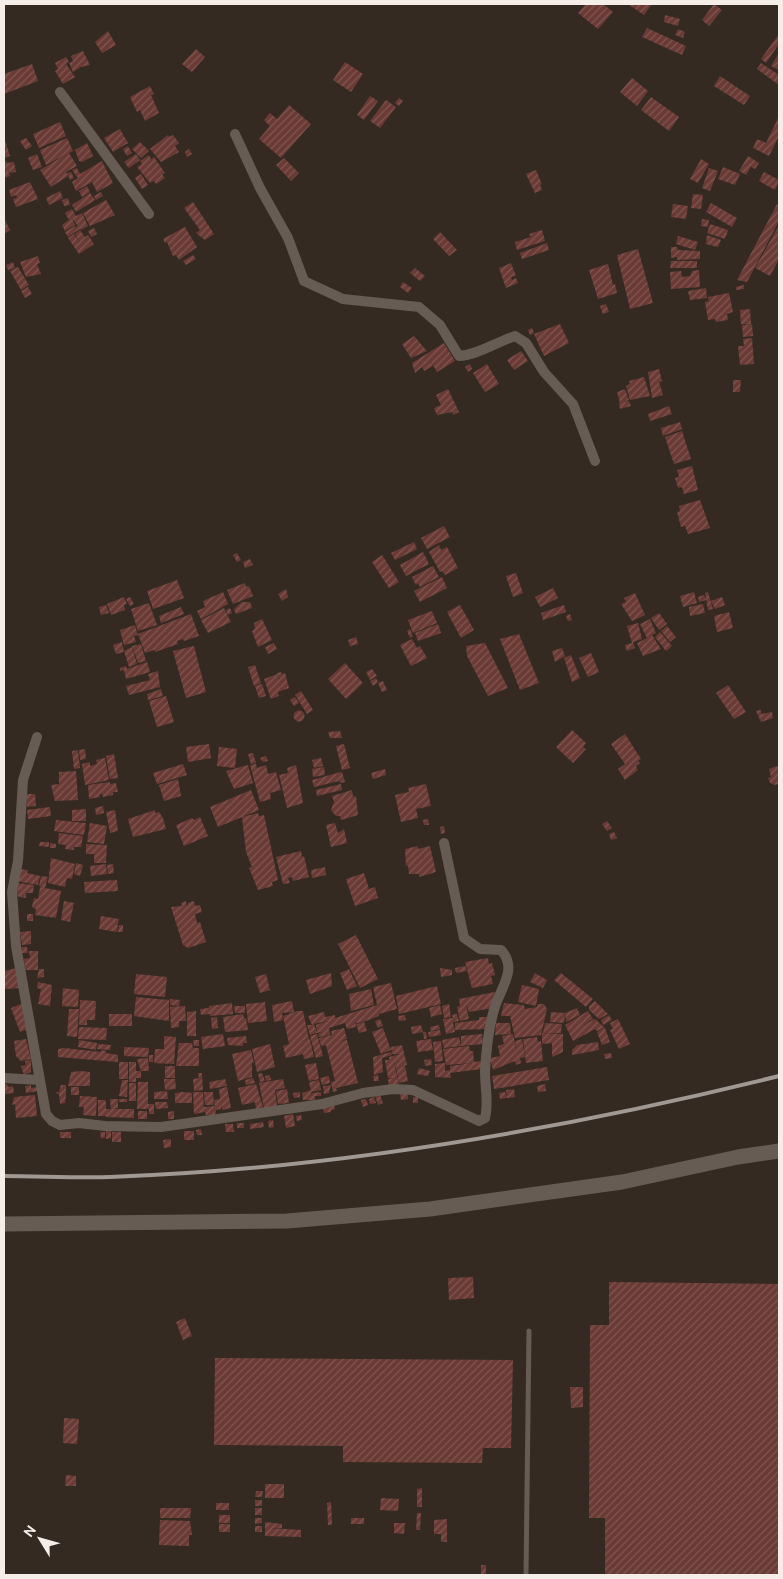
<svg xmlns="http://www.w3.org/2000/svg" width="783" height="1579" font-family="Ubuntu,sans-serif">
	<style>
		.building { fill: url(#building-hatch) }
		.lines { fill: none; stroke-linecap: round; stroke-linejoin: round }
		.lane { stroke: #675c53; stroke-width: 5 }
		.street { stroke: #675c53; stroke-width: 10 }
		.secondary { stroke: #675c53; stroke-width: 15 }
		.rail { stroke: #a09892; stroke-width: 4 }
	</style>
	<defs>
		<pattern id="building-hatch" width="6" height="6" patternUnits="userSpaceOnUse" patternTransform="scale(1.25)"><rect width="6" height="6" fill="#6a3a35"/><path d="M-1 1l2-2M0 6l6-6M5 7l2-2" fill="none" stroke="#805752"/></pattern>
	</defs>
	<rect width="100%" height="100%" fill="#342a22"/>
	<path class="building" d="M586,4H603L613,12L598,29L578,13Z
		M628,4H652L644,15Z
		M714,4L722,10L709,26L702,20Z
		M665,15L680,19L678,26L664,22Z
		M647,28L686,46L682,55L642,37Z
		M678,29L685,32L683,38L675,35Z
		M108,31L116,45L102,53L95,42Z
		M779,34V44L766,63L761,59Z
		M196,49L205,57L192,72L182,64Z
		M83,51L90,65L81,67L73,72L69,63L73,61L71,56Z
		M779,53V70L771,66Z
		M66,57L69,62L66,64L75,77L63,84L55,71L58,69L55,63Z
		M345,62L363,74L351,92L333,80Z
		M761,63L779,75V85L757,69Z
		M32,64L38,81L4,94V74Z
		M720,76L750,96L744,105L714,86Z
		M632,78L648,91L637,106L620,92Z
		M150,86L154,94L151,95L159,113L145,121L140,110L137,112L130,97Z
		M370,96L378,101L364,120L357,115Z
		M651,97L679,117L669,131L641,110Z
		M399,98L403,101L399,106L395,103Z
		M386,100L396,107L380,128L370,121Z
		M289,105L311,124L281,158L259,139L270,126L264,120L270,113L277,119Z
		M779,116V136L769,156L753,148L757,139L766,143Z
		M60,122L66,136L39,148L33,134Z
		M120,129L128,143L113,152L104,138Z
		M168,135L169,137L173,135L179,143L175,146L179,152L161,162L150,149Z
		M4,137L10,156L4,158Z
		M26,138L32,146L26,150L20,141Z
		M67,138L73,151L46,165L40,150Z
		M140,142L149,151L141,158L132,149Z
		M87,143L93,156L82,162L79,161L75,150Z
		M128,146L132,153L127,156L123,149Z
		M189,149L192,154L187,157L185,152Z
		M69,153L77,166L66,172L68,176L51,187L40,170Z
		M37,154L42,167L33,170L28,158Z
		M136,154L140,160L129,168L124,162Z
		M149,155L151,159L154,157L165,173L162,174L165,178L156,184L154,181L150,183L137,167L142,164L140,161Z
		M748,156L759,163L755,169L751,167L746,175L739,171Z
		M284,158L299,173L291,181L276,165Z
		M701,159L709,164L698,183L690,179Z
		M6,161L7,163L14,162L16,172L10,173L8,169L10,176L4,178V162Z
		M102,161L108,173L76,191L72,182L78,178L72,170L77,168L80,174Z
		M723,167L740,174L735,185L718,179Z
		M709,168L718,171L710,191L702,188Z
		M536,170L542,184L540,185L542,190L535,193L526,174Z
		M71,172L74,178L70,180L67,173Z
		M764,172L779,180L775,190L759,181Z
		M108,173L113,183L97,192L92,182Z
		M141,174L148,185L142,189L135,178Z
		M30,182L38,199L16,207L13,199L17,198L16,195L11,197L9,190Z
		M87,186L90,192L82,197L79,191Z
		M60,191L63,198L49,205L46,198Z
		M101,192L103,196L96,200L94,196Z
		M90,193L95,200L76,212L72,205Z
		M693,194L703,195L701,209L691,208Z
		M68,198L70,205L64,206L62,200Z
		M106,200L115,215L90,226L83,213Z
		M193,202L214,234L205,240L196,233L200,230L184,208Z
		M711,203L737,218L732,227L706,212Z
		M673,204L688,206L686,219L671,217Z
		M777,204L779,206V221L747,282L737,280Z
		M72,209L76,216L82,213L88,226L81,230L72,218L75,225L65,231L62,225L69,220L65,213Z
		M4,218L10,230L4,234Z
		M702,219L709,220L708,227L701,226Z
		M77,224L80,229L68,237L65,232L75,226L77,228Z
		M710,224L728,230L725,239L707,233Z
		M779,225V259L770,276L755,268Z
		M185,227L197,247L179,260L176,255L173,256L167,242L165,243L163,239Z
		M94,228L97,234L91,237L88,231Z
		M80,230L85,237L88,235L94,244L79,254L68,238L74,234L80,243L75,234Z
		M542,230L545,241L517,250L515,242L531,237L529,234Z
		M440,232L457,250L449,256L433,239Z
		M707,235L721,240L718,247L706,244Z
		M678,236L698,242L695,250L676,244Z
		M547,243L549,250L522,259L520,253Z
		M671,247H677L678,250L700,251V259L677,260V257L671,258Z
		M638,249L653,303L630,309L617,255Z
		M193,255L196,259L186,265L183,261Z
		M38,256L40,263L37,264L41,274L26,277L20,262Z
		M671,261H697V268H670Z
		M13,262L15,268L8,270L6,265Z
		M511,263L516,276L511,277L512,280L516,278L518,283L506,288L499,268Z
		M608,264L613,285L615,284L617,293L598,299L589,270Z
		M18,267L29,285L21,290L10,271Z
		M415,268L425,276L420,281L410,273Z
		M699,270L700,287L671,289L670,272L681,271L682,277L690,276L692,271Z
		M403,282L412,288L408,293L400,287Z
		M744,285V289L736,290V287Z
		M28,287L32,294L25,298L21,291Z
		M706,288L707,298L690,300L688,291Z
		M729,293L733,312L727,314L728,320L716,322L715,319L708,320L705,302L709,301L708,297Z
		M606,304L609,312L603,314L600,306Z
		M750,309L751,324H741L740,310Z
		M560,324L569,343L544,356L534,334Z
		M752,324L753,336L743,337L742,325Z
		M532,328L534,333L530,335L528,330Z
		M414,336L427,351L411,358L402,344Z
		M752,338L754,364L740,365L738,346H744L743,339Z
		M444,343L455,361L437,372L428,357L433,366L424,371L422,367L415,373L412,363Z
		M521,351L528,361L514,370L507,360Z
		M470,364L472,369L468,372L465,367Z
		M487,364L499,384L485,392L473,373Z
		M659,369L662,381L659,382L663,395L652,398L648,372Z
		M644,377L650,396L630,400L626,386L630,384L629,381Z
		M733,380H741L740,392H733Z
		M448,389L459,412L453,415L452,412L437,415L434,408L441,405L436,395Z
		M625,389L629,400L620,403L617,392Z
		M629,401L631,406L620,409L619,403Z
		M669,406L672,414L650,421L648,414Z
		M680,422L682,429L663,436L661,428Z
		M682,431L691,459L674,464L665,437Z
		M692,466L698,490L684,494L682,487L678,488L675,478L679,477L677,470Z
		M700,500L710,528L688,534L685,526L681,527L677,512L680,511L679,506Z
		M444,526L450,537L427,549L421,538Z
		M414,542L417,549L395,560L391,553Z
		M439,545L441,550L447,547L458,568L445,575L442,571L440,572L429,552Z
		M423,552L429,564L406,576L400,565Z
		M237,553L241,560L237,562L233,555Z
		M382,555L399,582L389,588L372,562Z
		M250,559L253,565L245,568L243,562Z
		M433,566L439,577L420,587L418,583L416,585L412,577Z
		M516,573L523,593L513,597L506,576Z
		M442,577L447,588L420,602L414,591Z
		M177,580L184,598L153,609L147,591Z
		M245,583L246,587L249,586L253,596L233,604L227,590Z
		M553,588L558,598L540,607L535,597Z
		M286,589L288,597L282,601L278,594Z
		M223,592L228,604L201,619L197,611L205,607L203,601Z
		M694,592L697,603L683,607L680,596Z
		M708,592L713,609L708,610L705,593Z
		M635,593L645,615L632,621L621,604L626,602L624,598Z
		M704,595L706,600L699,602L698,597Z
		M124,597L127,604L124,605L125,610L111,615L107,604Z
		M130,597L134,604L130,606L126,599Z
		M722,597L725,605L715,609L711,601Z
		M242,602H250L252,608L236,614L234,609Z
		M149,603L157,625L138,631L131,609Z
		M703,604L705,613L690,616L689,607Z
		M106,605L109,613L101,615L99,607Z
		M460,605L474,630L461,638L447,612Z
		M564,605L566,612L543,620L541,613Z
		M181,607L184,614L161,623L159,616Z
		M224,608L231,622L208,633L201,620Z
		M230,608L232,613L228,615L226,610Z
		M432,611L437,623L413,633L408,620Z
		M729,612L733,628L717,632L714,616Z
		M659,613L667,624L659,630L651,618Z
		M191,614L199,636L184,641L183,639L177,641L178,644L155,652L154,650L145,653L138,634Z
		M570,614L572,620L568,621L566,616Z
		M262,619L272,640L258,647L252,631L255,629L254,623Z
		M650,619L656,633L652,635L661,649L643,656L637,643L647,638L640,624Z
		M638,623L642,639L633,642L635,648L627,651L625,645L632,643L627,626Z
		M438,624L441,633L418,641L415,633Z
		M135,625L138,635L134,636L136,642L124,645L120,630Z
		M667,626L676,637L670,642L661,631Z
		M410,629L413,636L410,638L407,631Z
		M660,632L672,646L666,651L655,637Z
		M519,634L539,683L520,690L500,639Z
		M356,637L358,644L350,646L348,640Z
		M412,639L417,648L420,646L427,658L411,666L400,645Z
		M122,642L124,652L116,654L113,645Z
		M274,643L277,649L268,654L265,647Z
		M485,643L508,688L488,696L467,656L466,646Z
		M141,644L146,661L138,663L132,646Z
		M194,646L206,692L186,698L173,651Z
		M132,647L137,664L129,667L124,651Z
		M562,648L565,656L555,662L552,651Z
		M591,653L599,672L588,677L579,658Z
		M571,655L580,678L572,682L564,658Z
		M147,662L150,672L126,679L124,670L120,671V668L126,666L127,669Z
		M345,663L363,683L346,699L328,679Z
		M255,665L261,683L254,686L248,667Z
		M372,669L377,676L370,680L366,672Z
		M158,671L160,687L129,695L126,686L150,680L148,674Z
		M281,672L282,674L285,673L289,688L278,692L279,696L271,699L264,679L277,674L281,682L277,673Z
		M376,678L378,682L373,686L370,681Z
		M383,681L387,690L382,692L378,683Z
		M262,684L266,696L259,698L255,686Z
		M728,685L746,712L734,719L716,693Z
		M161,689L163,696L148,700L147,694Z
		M301,691L313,710L307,714L295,695Z
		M166,696L174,722L157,727L149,701Z
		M295,697L299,703L294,706L290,700Z
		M761,710V714L772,712L773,718L761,722L756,711Z
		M293.5 716a5.5 5.5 0 1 1 11 0a5.5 5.5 0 1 1-11 0Z
		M572,730L586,743L583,747L586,749L573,763L556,747Z
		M340,731L342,738H330L328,732Z
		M625,734L641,759L638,761L640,763L636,766L638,770L625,780L618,769L625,764L611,744Z
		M209,744L211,758L188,762L186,747Z
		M344,744L350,768L342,770L336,746Z
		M219,747L237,749L235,768L217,766Z
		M85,749L86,759L80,760L79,750Z
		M78,750L80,768L74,769L72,751Z
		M253,753L256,763L251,764L248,754Z
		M114,754L118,778L110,779L106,756Z
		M266,756L268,761L263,762L260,758Z
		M105,758L109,780L85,785L82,764L90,762V766L97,764L96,760Z
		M321,758L323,766L314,768L312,760Z
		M183,764L187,775L157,784L153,773Z
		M256,764L257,768L266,765L268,774L276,772L281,790L270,793L271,799L260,802L250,765Z
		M248,765L253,783L234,789L226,771Z
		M296,765L303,803L287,808L279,775L288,773L287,768Z
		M777,766L779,768V784L775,785L770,783L768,778L771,777L769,769Z
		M324,767L325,775L313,777L312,769Z
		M385,769L386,775L373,779L371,773Z
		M76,771L78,800L55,801L51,785L59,784V772Z
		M342,772L345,782L340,783L337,773Z
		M337,773L339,781L314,787L312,780Z
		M178,779L181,796L164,801L159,785Z
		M110,782V784L116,783L118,792H113V795L103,797L102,794L99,795L100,797L89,799L88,785Z
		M341,784L342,790L317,796L316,790Z
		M426,784L431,806L416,809L418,818L401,822L395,795L409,792L408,788Z
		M251,790L259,810L218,827L210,807Z
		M352,790L353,797L356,796L358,815L341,820L340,816H336L331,810L334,802L332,796Z
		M26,794H35L36,806L27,807Z
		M103,806L104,813L96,815L95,808Z
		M50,807L51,816L28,819L27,810Z
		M86,809V821H72V810Z
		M115,810L118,831L110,833L106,812Z
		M155,810V813L159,812L163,818L166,829L133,837L128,819Z
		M258,813L259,816L264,815L278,880L272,882L273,886L258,890L249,868L252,867L246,852L242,817Z
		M200,817L208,836L184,846L176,825L192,818L194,820Z
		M428,819L429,825H424L423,820Z
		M56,820L86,823L84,835L54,831Z
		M607,821L612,828L607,831L602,824Z
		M90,823L107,826L104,844L87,842Z
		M335,823L338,833L344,829L347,843L331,847L326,825Z
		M444,826L445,833L441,834L440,827Z
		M614,832L617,838L611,840L609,834Z
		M59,833L83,836L81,847H74V850L65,849L66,845L58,844Z
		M40,842H49V847L39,846Z
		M50,843L56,844V848H50Z
		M86,844L107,845L106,863H94V854H86Z
		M418,846V849L430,846L436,872L419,877V874H409L408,865L406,866L405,849Z
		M301,851L302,857L304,856L309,877L293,881L292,877L288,878L290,883L283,884L276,857Z
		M51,858L75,864L72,879L67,878L65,887L48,883Z
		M76,863L83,865L80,876L74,874Z
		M106,864L107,874L91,876L90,866Z
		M113,864L114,873L108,874L107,865Z
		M325,867L326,875L312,878L311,870Z
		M19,869L28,870L27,873L40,876L38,885L17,881Z
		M364,873L369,889L375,887L378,898L355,906L346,879Z
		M41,876L48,877L45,888L39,886Z
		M117,880L118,891L85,893L84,882Z
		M18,883L34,885L33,893H26V898L19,897L17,895Z
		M40,887L61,891L56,918L35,915L36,909L32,907L34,898L38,899Z
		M64,901L74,903L70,922L61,920Z
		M186,901L187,907L188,903L194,901L195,906L200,905L202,912L195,914L197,923L200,922L206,942L188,948L183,945L171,907L182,906L181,903Z
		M27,914H33V921H27Z
		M101,916L119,919L118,924H116L118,925L117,932L99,929Z
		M119,925H123V932H118Z
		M31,931V944L22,945L20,932Z
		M356,935L378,979L360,988L338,944Z
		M22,947H27L28,953H22Z
		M29,951H38V970H25L24,959L30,958Z
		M488,958L489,964L492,963L495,975L491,976L493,984L472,988L465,962Z
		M465,966L467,971L456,973L455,968Z
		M17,968L22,988L4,989V971Z
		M440,968L452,970V975L441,977Z
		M39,969H44V977L37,978Z
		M349,969L357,986L347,990L340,973Z
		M331,973L332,986L310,994L306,980Z
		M535,973L547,980L543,988L530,982Z
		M561,973L593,999L586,1007L554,980Z
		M136,974L167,977L165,997L134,994Z
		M266,974L270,990L260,993L255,977Z
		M38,982L52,985L50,1006L38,1004L41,989L37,988Z
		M391,983L397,1009L379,1014V1016L363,1022L356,1023L355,1021L356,1027L347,1029L345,1023L329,1028L330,1035L319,1037L318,1034L322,1032L317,1033L316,1025L327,1021L314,1024L317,1033L310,1035L307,1025H312L308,1016L324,1012L325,1017L335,1015V1018L377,1005L373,987Z
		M522,985L539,989L536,1006L518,1002Z
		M437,986L441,1004L399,1014L396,996Z
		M63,988L79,990L78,1007L62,1006Z
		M371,989L374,1005L351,1011L349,994Z
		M495,992L493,1008L469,1012L466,1004L469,1019L460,1021L457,1007L460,1006L459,999Z
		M136,997L169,1000V1021L134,1016Z
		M170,999L180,1000L179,1006L170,1005Z
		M80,1000L96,1001L95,1020H87V1025H79Z
		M292,1001L294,1012L282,1013L283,1020L274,1022L272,1005Z
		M595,1001L608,1014L599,1019L589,1010V1006Z
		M265,1002L267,1021L248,1023L246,1004Z
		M23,1003L27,1012L23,1014L29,1029L20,1032L11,1008Z
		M232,1003L233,1014L210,1016V1014L201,1015L200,1009L209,1008V1006Z
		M504,1003L524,1005L525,1009L537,1007L538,1004H544L547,1009L541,1035L515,1038L510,1016H501Z
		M449,1004L451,1017L444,1018L442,1006Z
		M440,1005L442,1014L431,1017L429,1008Z
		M185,1006L186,1021H179V1027L171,1028L170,1007Z
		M234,1006H245V1013H235Z
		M577,1008L580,1015L566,1022L565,1013Z
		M69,1009H79L77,1037L67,1036Z
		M196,1011V1036H187V1012Z
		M297,1011H303L309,1039L294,1043L310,1039L314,1057L304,1059L303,1054L286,1058L283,1046L289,1044L283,1016Z
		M588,1011L593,1019L582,1026L595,1019L605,1028L597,1031L595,1029L573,1041L565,1025Z
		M551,1012L565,1013L564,1023L550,1022Z
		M109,1014H132V1026H109Z
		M243,1014L244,1018H246L248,1030L225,1032L223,1017Z
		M457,1014L459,1021L453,1022L455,1032L446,1034L443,1019L453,1018L452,1015Z
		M405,1015L406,1020L399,1021L398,1016Z
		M609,1015L612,1020L603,1025L601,1020Z
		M217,1017L218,1028L212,1029L211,1018Z
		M479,1017H487L488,1029L455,1030V1023L479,1020Z
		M380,1019L383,1026L378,1028L375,1021Z
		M618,1019L630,1044L619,1049L610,1030L613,1029L610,1023Z
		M364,1022L367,1031L359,1033L356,1024Z
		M496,1023H510L511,1034L495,1035Z
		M545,1023L562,1024L561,1033H543Z
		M421,1025L423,1032L412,1034L411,1027Z
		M439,1025L440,1029L431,1031L430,1027Z
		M79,1027L107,1028L106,1040L78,1039Z
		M344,1028L347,1039L340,1041L347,1040L358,1083L336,1088L337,1091L333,1092L331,1082L335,1081L326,1045L321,1046L319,1038L332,1035L331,1031Z
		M383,1028L391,1050L381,1054L372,1032Z
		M605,1028L610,1042L602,1045L597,1032Z
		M440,1030L441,1035L429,1037L428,1032Z
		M423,1032H426L427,1039H424Z
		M542,1033L563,1034V1052L552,1057V1043L542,1044Z
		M223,1034L225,1046L203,1049L201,1037Z
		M317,1034L323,1056L316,1058L310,1036Z
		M482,1034L483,1044L461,1046V1036Z
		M513,1034L517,1053L515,1041L522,1039L525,1057L520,1058L521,1063L516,1065L515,1061L493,1070L490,1058L500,1056L498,1046L504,1044L502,1036Z
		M164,1036L176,1037L174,1064L154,1063L155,1049H164Z
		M246,1036L247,1043H243V1046L228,1045L227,1038Z
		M459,1037L461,1046L444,1048L442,1040Z
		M537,1037L538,1042L541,1041L543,1061L526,1063L523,1039Z
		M26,1039L31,1059L21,1061L16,1056L14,1041Z
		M431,1039L433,1050L418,1052L416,1041Z
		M79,1040L97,1043L96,1050L78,1047Z
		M193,1040H199V1046H194Z
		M441,1041L443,1061L435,1062L433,1042Z
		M598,1042L599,1050L572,1055V1050L577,1045Z
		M179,1043H192L193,1048H199V1066H176Z
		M98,1044L111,1045L110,1050L97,1049Z
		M270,1044L275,1067L257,1072L252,1049Z
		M402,1045L407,1065L396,1068L394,1062L399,1085L389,1087L388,1079L394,1078H388L385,1060H389V1057L400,1054H392L391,1047Z
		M469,1046L470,1051H473L474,1062L481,1061L482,1069L450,1073L451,1078L435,1077V1064L445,1063V1071L450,1070V1066L472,1063L446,1065L443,1049Z
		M124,1047L149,1048L148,1057L124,1056Z
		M64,1048L101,1052V1050L106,1051V1053L118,1055V1062L58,1057V1049Z
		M251,1050L254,1063H252V1077L238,1081L232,1054Z
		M391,1052L392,1055L382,1058L383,1072L374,1075L373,1057Z
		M611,1053L612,1058L605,1059L604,1054Z
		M149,1055H153V1062H149Z
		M148,1058L149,1071H141L137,1059Z
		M431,1059L432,1065L425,1066L424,1060Z
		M31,1060V1072L24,1075L21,1066L26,1065L25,1061Z
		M119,1062H128V1079H119Z
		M129,1062H136V1071H141V1078H136V1082H129Z
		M316,1063L319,1079L309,1081L305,1065Z
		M165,1066H175V1078H165Z
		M405,1066L408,1081L399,1083L396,1068Z
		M547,1067L549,1080L494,1089L492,1076Z
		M419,1068L430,1071L428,1076L417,1074Z
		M81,1071L90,1072V1086H68L71,1072Z
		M198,1073H202L203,1090L194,1091L193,1079L199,1078Z
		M262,1073L265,1081L260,1082L258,1074Z
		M270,1075L271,1080L266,1081L265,1076Z
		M378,1075L379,1081H374L373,1076Z
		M329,1076L330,1083L322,1085L320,1078Z
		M253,1078L255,1083L246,1085L245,1080Z
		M164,1079H175L176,1089L165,1090Z
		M225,1079L227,1086L210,1089L209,1082Z
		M283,1079L285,1088L275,1090L277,1106L264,1108L259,1083Z
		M122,1080H128L127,1097L119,1096Z
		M319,1080L321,1090L311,1092L309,1082Z
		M138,1082H148V1104H154V1114H149V1109H137Z
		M129,1083H136V1101H129Z
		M4,1084H7L8,1087L13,1086L14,1093L4,1094Z
		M256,1084L263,1107L256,1109L255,1102L242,1105L238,1088Z
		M545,1084L546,1091L538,1092L537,1086Z
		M31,1085V1088L37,1087L38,1091L26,1093L25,1086Z
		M61,1085H66V1095L65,1103L60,1104L59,1094H57L56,1092H59Z
		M331,1085L329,1093L324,1094L323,1086Z
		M71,1087H79V1095H71Z
		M227,1087L231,1108L222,1110V1105L221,1109L216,1110L215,1115H206L205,1112L194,1114L193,1092H203L204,1107L215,1106L214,1100L220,1099L219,1089Z
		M287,1089L289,1103L278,1104L276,1091Z
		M514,1089L515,1097L507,1098L506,1090Z
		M311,1090L312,1097V1093L321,1092V1096H315V1100H303L302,1093Z
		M167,1091L168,1099H154V1092Z
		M183,1092L192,1093V1103H175V1093Z
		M204,1092H213L214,1105H205Z
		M300,1092V1097L294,1098L293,1093Z
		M505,1092L507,1098L500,1099L499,1093Z
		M408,1093V1099L401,1100L400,1094Z
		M35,1095L37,1116L16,1118L15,1104L12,1105L14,1097Z
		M380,1095L383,1103L378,1105L375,1096Z
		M80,1096L97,1097L96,1116L83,1115L84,1107H79Z
		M374,1097L376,1103L370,1104L369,1099Z
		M413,1097H418V1103H413Z
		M110,1099H118V1108L113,1109H134V1118L106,1117V1109H111Z
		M119,1099H127V1102H119Z
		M366,1099L368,1105L363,1107L361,1100Z
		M98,1100H105L106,1103V1116H98Z
		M155,1102H167L168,1108L156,1109Z
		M334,1105L335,1109L331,1110V1112L324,1113L323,1107Z
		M138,1111H147V1119H138Z
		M174,1111V1119H168V1112Z
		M293,1114L295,1126L286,1128L284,1116Z
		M301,1115L302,1120L297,1121L296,1116Z
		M273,1120L274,1127L269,1128L268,1121Z
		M263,1122L264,1127L250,1129V1124Z
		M237,1123H244V1128H237Z
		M225,1124H233L234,1132H226Z
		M106,1129H111V1138L106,1139Z
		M201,1129L202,1135H197L196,1130Z
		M184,1131H194V1140H184Z
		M60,1132H71V1138H60Z
		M100,1132H105V1138H101Z
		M112,1132H121V1142H112Z
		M171,1139V1147L164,1148L163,1140Z
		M473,1277L474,1298L449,1300L448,1278Z
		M609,1282L779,1284V1575H605V1518H589L590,1325H609Z
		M185,1318L192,1336L183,1340L176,1322Z
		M215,1358L513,1360L511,1448H483L482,1463L343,1462V1446L214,1445Z
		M570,1387H583V1407L571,1408Z
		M64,1418L79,1419L77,1444L63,1443Z
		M66,1475L76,1476V1486H65Z
		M265,1484H284V1498H265Z
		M422,1488V1507H417V1489Z
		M256,1491H263L262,1497H255Z
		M381,1498L399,1499L398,1511L380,1510Z
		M255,1500H262V1506H255Z
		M331,1502L332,1525H328L327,1503Z
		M216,1503H229V1510H216Z
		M160,1508H191L190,1518H160Z
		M255,1508H262V1515H255Z
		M417,1513H421L420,1530H416Z
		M219,1515H230V1523H219Z
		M255,1518H262V1523L255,1524Z
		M351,1518H364V1524H351Z
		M447,1519V1542H441V1534H434V1520Z
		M160,1520L190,1521L192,1535H189V1546L159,1545Z
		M265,1522L282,1524V1528H270L301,1530V1537L265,1536Z
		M394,1523H405L404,1534L394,1533Z
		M219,1524H230V1532H219Z
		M255,1526H262V1532H255Z
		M481,1565H486V1575H481Z"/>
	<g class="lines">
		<path class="lane" d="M526,1575L529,1331"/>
		<path class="street" d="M60,92L149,214
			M235,134L260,188L288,238L304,281L343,299L419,307L440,325L459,356C477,355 497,342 515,336L526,343L544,372L573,404L595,461
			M37,737L23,780L18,861L12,892L16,946L46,1114L52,1121L60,1125L79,1123L105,1126L161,1127L322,1104L363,1093L393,1089L413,1090L479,1121L485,1118C489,1102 485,1088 485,1072C486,1052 488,1030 494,1010C499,990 519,969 501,950L480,949L464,938L444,843
			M4,1078L39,1080"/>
		<path class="secondary" d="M4,1224L287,1221L430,1209L622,1182L738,1157L779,1151"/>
		<path class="rail" d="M4,1176C39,1176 75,1178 110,1177C335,1169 561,1130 779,1076"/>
	</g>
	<rect width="783" height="1579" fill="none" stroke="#f4ede8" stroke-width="10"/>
	<g transform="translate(40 1539) rotate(307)" stroke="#342a22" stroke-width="4" paint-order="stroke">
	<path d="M0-4L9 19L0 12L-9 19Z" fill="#f4ede8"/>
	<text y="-8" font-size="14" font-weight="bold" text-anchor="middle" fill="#f4ede8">N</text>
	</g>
</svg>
